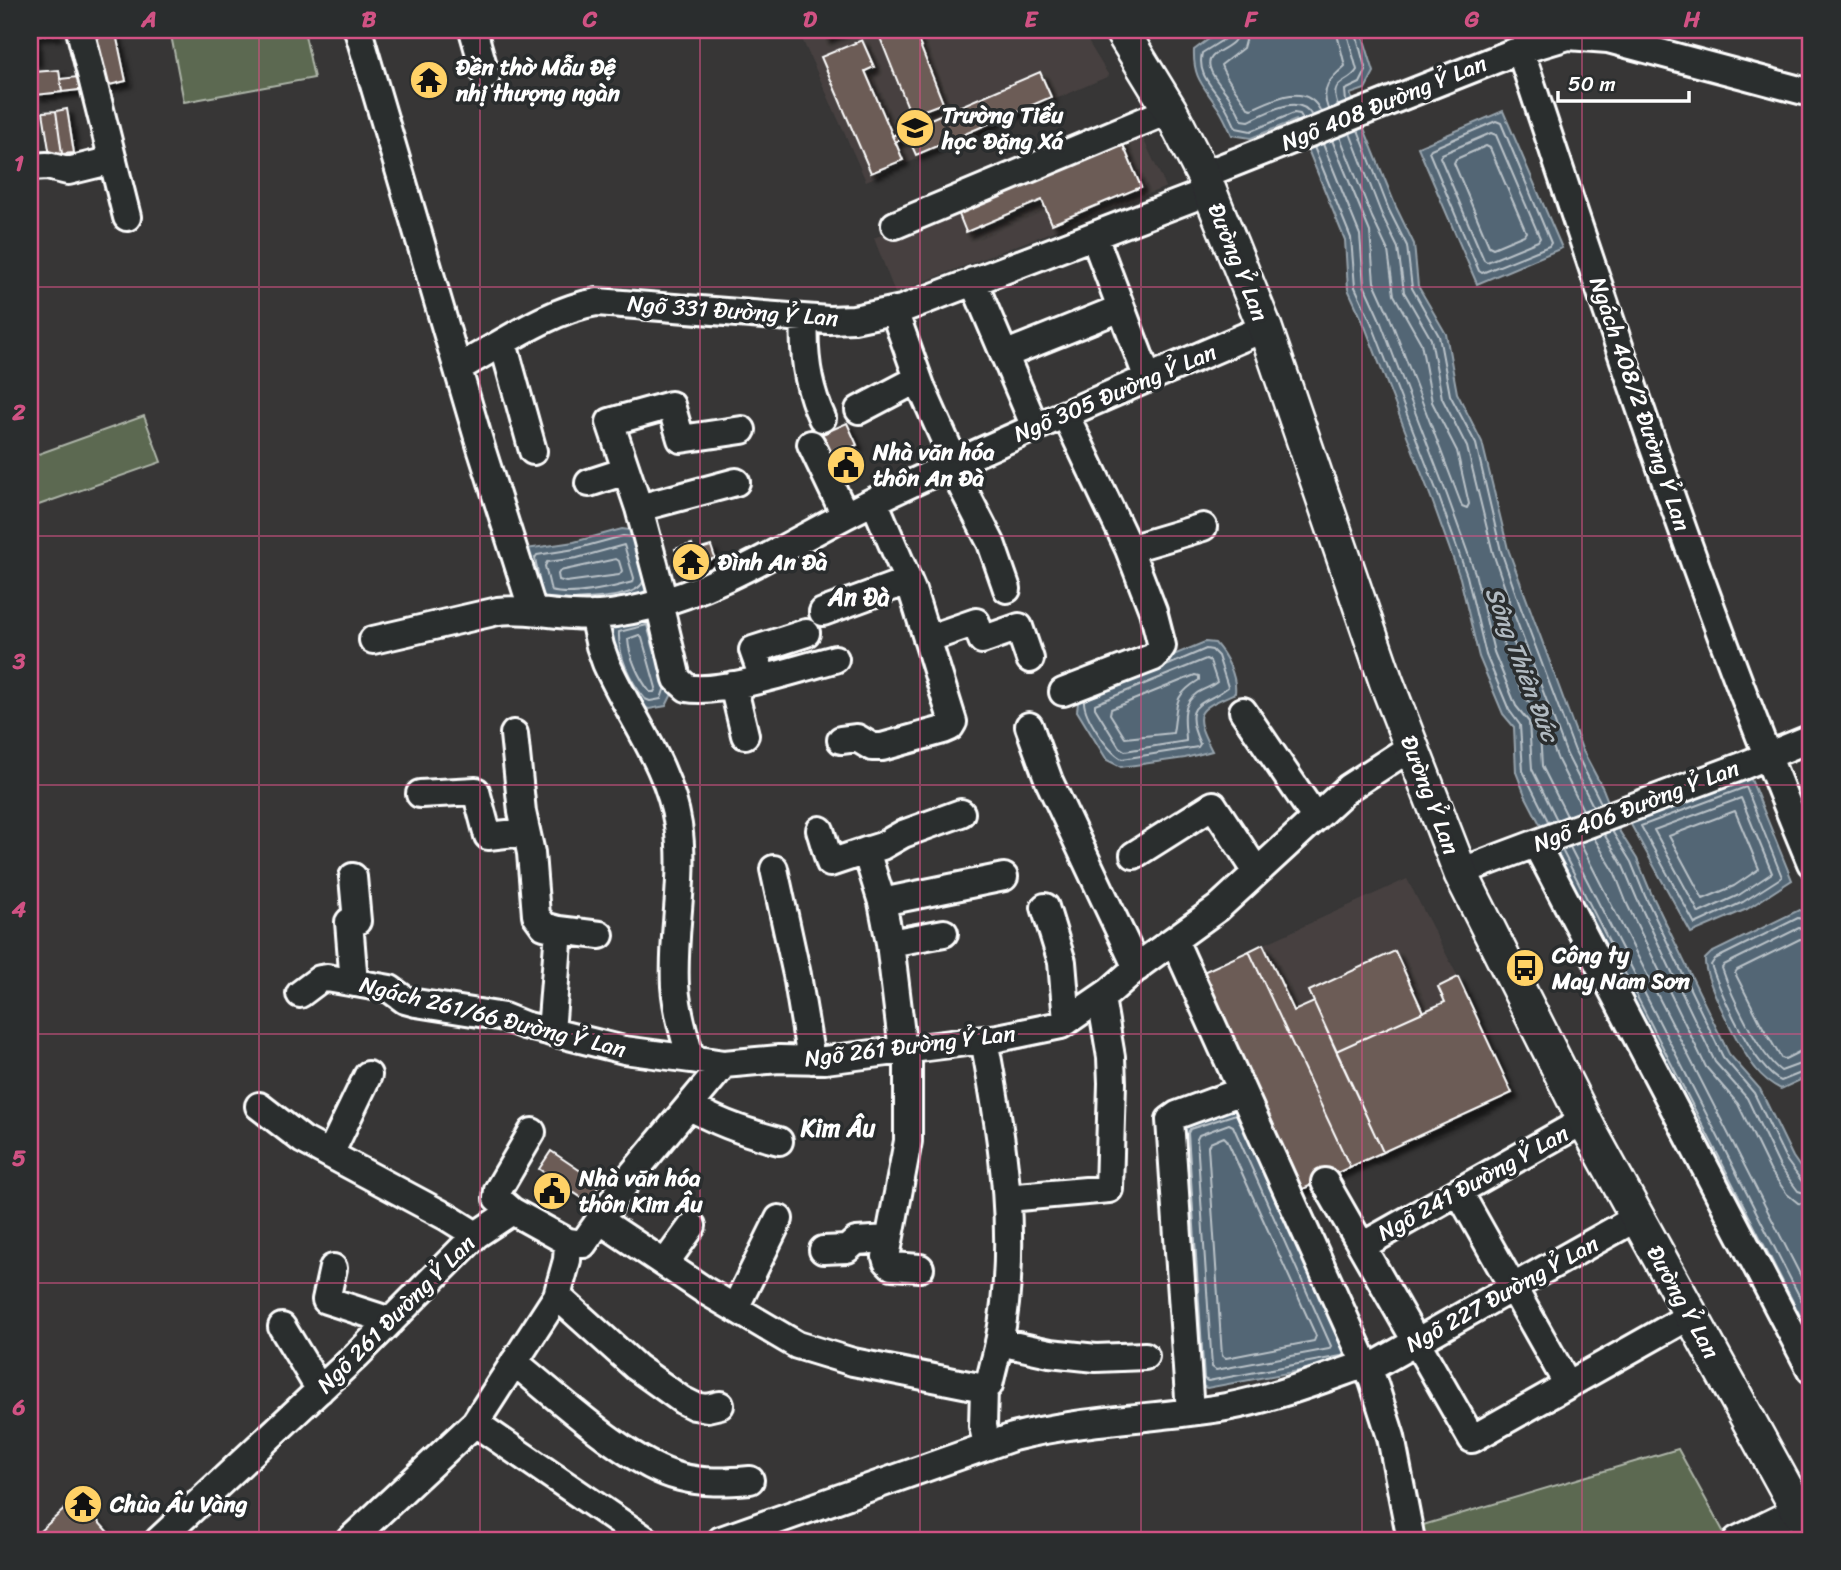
<svg xmlns="http://www.w3.org/2000/svg" width="1841" height="1570" font-family="Sriracha,sans-serif">
	<style>
		.built { fill: #474140 }
		.green { fill: #5b6951; stroke: #adb4a8; stroke-width: 2 }
		.water { fill: #526675; stroke: #97a3ac; stroke-width: 2 }
		.lines { fill: none; stroke-linecap: round; stroke-linejoin: round }
		.shore { stroke: #bac2c8; stroke-width: 2 }
		.building { fill: #6c5b56; stroke: #fff; stroke-width: 2; filter: url(#shadow) }
		.minor-casing { stroke: #fff; stroke-width: 32 }
		.major-casing { stroke: #fff; stroke-width: 38 }
		.minor { stroke: #2a2d2e; stroke-width: 26 }
		.major { stroke: #2a2d2e; stroke-width: 33 }
		.grid { fill: none; stroke: #d15284; stroke-width: 2; stroke-opacity: 0.55 }
		.labels { text-anchor: middle; dominant-baseline: central; stroke-width: 7; stroke-linejoin: round; paint-order: stroke }
		.poi-label { font-size: 23px; font-weight: bold; fill: #fff; stroke: #2a2d2e; text-anchor: start }
		.street-label { font-size: 23px; fill: #fff; stroke: #2a2d2e }
		.neighbourhood-label { font-size: 24px; font-weight: bold; fill: #fff; stroke: #2a2d2e }
		.water-label { font-size: 24px; font-style: italic; fill: #b1bac1; stroke: #2a2d2e }
		.neatline { fill: none; stroke: #d15284; stroke-width: 2.5 }
		.grid-label { font-size: 23px; text-anchor: middle; font-weight: bold; fill: #d15284 }
	</style>
	<defs>
		<filter id="shadow"><feDropShadow dx="5.5" dy="5.5" stdDeviation="2" flood-color="#0009"/></filter>
	</defs>
	<rect width="100%" height="100%" fill="#373636"/>
	<filter id="ink" filterUnits="userSpaceOnUse"><feTurbulence type="fractalNoise" baseFrequency=".0143" numOctaves="2"/><feDisplacementMap in="SourceGraphic" scale="14" xChannelSelector="R" yChannelSelector="G"/><feConvolveMatrix kernelMatrix="1 2 1 2 8 2 1 2 1" color-interpolation-filters="sRGB"/></filter>
	<g filter="url(#ink)">
		<path class="built" d="M798,30H1081L1109,76L866,181Z
			M1138,128L1166,187L895,293L874,238Z
			M1407,879L1458,977L1512,1093L1301,1190L1201,973Z"/>
		<path class="green" d="M170,30H304L314,78L184,102Z
			M144,416L161,462L30,508V457Z
			M1678,1449L1728,1540H1414L1413,1528Z"/>
		<path class="water" d="M1229,30H1361L1374,72L1365,89L1350,94L1396,207L1414,244L1418,286L1446,334L1457,393L1482,442L1508,549L1582,749L1603,789L1620,832L1637,859L1651,893L1729,1054L1760,1089L1793,1157L1811,1183V1350L1525,795L1516,772L1514,727L1503,714L1479,657L1460,578L1432,500L1364,324L1348,289L1345,240L1296,120L1251,138L1232,135C1227,125 1223,114 1216,105C1202,84 1193,77 1194,50L1213,36Z
			M1503,111L1562,248L1477,284L1418,147Z
			M622,529L636,531L650,585C637,609 570,605 544,607L526,549L574,542Z
			M650,618L672,687V694L666,706L649,709L641,706C634,692 599,634 617,624C626,620 641,620 650,618Z
			M1205,642L1215,643C1226,655 1237,676 1235,693C1197,710 1191,711 1212,751L1185,758L1121,767L1107,760L1077,711L1079,694Z
			M1750,777L1792,880L1747,909L1691,933L1629,821Z
			M1799,910L1808,913L1811,917V1075L1781,1089C1771,1084 1763,1078 1756,1069C1742,1052 1703,979 1705,959L1711,953Z
			M1235,1105L1351,1350L1346,1362L1207,1388L1201,1386L1182,1127Z"/>
		<g class="lines">
			<path class="shore" d="M1229,30L1226,38L1202,53C1197,75 1212,86 1223,103C1228,110 1232,119 1236,128L1251,131L1294,113L1300,114L1303,119
				M1238,30C1236,48 1222,46 1212,57C1201,68 1226,90 1231,100C1235,106 1239,113 1242,120L1249,121C1267,113 1299,92 1312,116
				M1248,30L1243,48L1221,65C1225,79 1240,94 1248,108L1252,109C1275,98 1307,82 1321,112
				M1346,102L1345,90L1360,83L1366,71L1355,30
				M1338,106C1328,79 1348,85 1357,70L1346,30
				M1328,109C1320,88 1330,79 1345,66L1336,30
				M1496,121L1501,123L1551,243L1549,246L1482,273L1479,271L1429,152L1431,149Z
				M1358,130L1389,210L1407,246L1412,288L1439,336L1450,395L1476,444L1501,551L1519,603L1575,751L1601,803
				M1350,133L1381,213L1398,248L1404,292L1431,339L1442,398L1467,447L1493,553L1511,606L1567,755L1593,806
				M1491,133L1496,135L1540,238L1538,241L1487,262L1484,260L1440,157L1442,154Z
				M1332,140L1370,232L1374,282L1389,315L1462,506L1467,508L1469,504L1457,451L1432,402L1421,343L1394,295L1388,251L1372,217L1340,137
				M1323,144L1360,235L1364,285L1379,318L1447,495L1475,573L1494,652L1516,706L1529,722L1532,769L1557,820
				M1486,146L1490,148L1526,232L1524,235L1493,248L1489,246L1454,163L1456,159Z
				M1314,147L1351,238L1355,287L1371,322L1439,497L1467,576L1486,655L1509,710L1520,725L1523,771L1549,823
				M624,545L634,578L633,582C612,588 571,597 551,591L545,566L547,562L577,558Z
				M616,559L619,561L622,571L619,575L566,582L559,580L558,574L560,571Z
				M540,584L535,558L537,555L575,549L623,536L631,537
				M575,600C592,598 636,598 643,582
				M1498,610L1502,612L1536,701L1534,706C1518,699 1500,632 1495,614Z
				M639,635L642,638L656,688L654,692H650C639,678 629,657 628,639Z
				M655,653L647,625L619,632C618,656 630,681 645,699L650,701L661,699L665,687
				M1206,659L1210,661L1217,682C1211,687 1203,689 1197,693C1179,706 1186,724 1186,741L1125,751L1119,747L1095,708V704Z
				M1195,675L1199,676V680C1171,697 1178,706 1173,733L1125,738L1110,714L1111,709Z
				M1084,700C1083,715 1108,752 1122,759L1198,747L1200,744C1180,700 1203,707 1228,687L1218,656L1212,650L1206,649L1166,666
				M1746,787L1782,877L1743,902L1695,924L1641,826Z
				M1741,798L1772,873L1739,895L1699,913L1654,830Z
				M1735,811L1759,869L1734,886L1703,899L1669,836Z
				M1567,816L1542,766L1540,733L1543,730L1547,731L1558,760L1583,810
				M1612,831L1631,862L1645,896L1723,1057L1754,1093L1787,1161L1803,1183L1811,1186
				M1604,834L1623,866L1637,899L1715,1062L1747,1098L1780,1167L1798,1191L1811,1195
				M1594,838L1614,871L1627,904L1706,1067L1738,1104L1770,1170L1787,1194L1798,1203L1811,1205
				M1580,843L1811,1296
				M1570,847L1811,1319
				M1562,850L1811,1337
				M1811,921L1798,918L1715,959L1711,965C1721,993 1754,1069 1781,1081L1811,1069
				M1811,929L1799,928L1724,965L1722,968C1731,995 1759,1055 1781,1071L1811,1060
				M1811,940L1800,939L1737,970L1735,973L1760,1022L1781,1058L1785,1059L1801,1051L1811,1050
				M1236,1114L1190,1129L1188,1133L1204,1379L1208,1381L1341,1356L1344,1353
				M1229,1124L1233,1126L1331,1346L1329,1349L1216,1370L1212,1367L1197,1139L1199,1135Z
				M1224,1137L1227,1140L1316,1336L1314,1341L1226,1358L1222,1356L1208,1146L1210,1143Z"/>
		</g>
		<path class="building" d="M30,30H34L36,61H30Z
			M34,30H55L56,34L35,35Z
			M822,30H844L825,38Z
			M877,30H914L943,103L911,115Z
			M116,34L126,81L101,87L90,39Z
			M862,40L874,67L865,71L903,160L871,173L821,57Z
			M59,70L62,92L36,95L34,72Z
			M1040,72L1051,97L916,155L905,130Z
			M86,76L87,89L62,92L60,79Z
			M67,109L74,153L62,154L56,111Z
			M56,111L62,154L50,156L43,112Z
			M905,130L908,137L895,142L892,136Z
			M1120,138L1141,187L1052,224L1042,200L966,232L956,207Z
			M847,423L857,445L823,461L813,438Z
			M692,544L694,551L711,546L715,558L699,564L701,571L684,577L675,549Z
			M1263,944L1294,1011L1314,1002L1383,1152L1350,1167L1249,951Z
			M1249,951L1350,1167L1301,1190L1201,973Z
			M1395,951L1423,1012L1336,1051L1309,991Z
			M1458,977L1512,1093L1383,1152L1336,1051L1445,1002L1438,987Z
			M551,1151L600,1184L588,1202L539,1169Z
			M77,1498L115,1540H30Z"/>
		<g class="lines">
			<g class="minor-casing">
				<path id="minor" d="M80,30L127,217
					M358,30L482,451L533,611
					M473,30L486,76
					M1520,50C1611,323 1700,598 1811,863
					M30,167L47,166L68,171L113,160
					M1203,175L1512,53L1568,36L1608,39L1811,93
					M895,225L1170,110
					M1094,236L1148,379
					M973,281L1035,427
					M894,311L922,389L955,463
					M805,319C803,354 807,386 822,418
					M503,343L533,451
					M1004,355L1121,308
					M458,368C500,345 551,309 597,302L829,320L854,319L902,309L1210,191
					M859,410L918,379
					M811,444L845,515
					M951,465L991,543L1007,589
					M589,483L626,471
					M639,508L736,482
					M1129,549L1203,527
					M664,602L639,508L610,422L671,405L681,439L742,430
					M659,603L677,679L687,688C720,695 800,668 835,659
					M823,612L908,581
					M593,615L600,646L606,663C630,717 669,765 678,825C686,878 672,932 675,986C677,1011 684,1035 691,1059L724,1064
					M927,639L976,622L982,640L1019,627L1030,659
					M373,640L498,611C523,608 547,614 572,615C596,617 622,613 646,607C729,586 800,536 876,500C1004,439 1135,384 1265,328
					M763,678L753,650L806,633
					M733,685L745,735
					M1063,692L1154,657L1162,646L1153,611L1129,549L1065,414
					M1243,711L1315,817
					M1029,726L1049,781L1137,968
					M514,734L522,812L531,853L536,915L544,926L559,930L551,1032
					M841,740L857,738L872,747H882L943,730L950,727L953,722L912,590L874,501
					M420,794L476,791L488,836L525,832
					M820,830L830,863L866,851
					M1536,844L1811,1370
					M1134,855L1213,805L1257,872
					M774,869L797,975L811,1060
					M1460,872L1740,767L1811,738
					M353,877L357,921L349,922L354,983
					M882,902L1004,877
					M1045,907L1062,962L1067,1021
					M559,930L600,935
					M1174,940L1373,1381L1391,1437L1411,1540
					M890,943L944,933
					M300,994L320,979L327,978L390,989L405,1000L416,1003L504,1017L524,1025L624,1050L691,1059
					M984,1040C1003,1139 1019,1242 999,1343C996,1357 992,1371 989,1385L984,1388L983,1426L987,1445
					M908,1050V1141L886,1257L887,1261L892,1266L920,1268
					M903,1051L890,943L882,902L866,851L882,846L903,834L961,813
					M259,1106L303,1140L447,1217L476,1235
					M689,1106C718,1123 747,1133 779,1141
					M330,1154L368,1075
					M1325,1182L1472,1439L1690,1316
					M1459,1192L1568,1385
					M1007,1198L1109,1189L1112,1083L1111,1057L1101,998
					M512,1211L497,1198L498,1190L532,1132
					M601,1221L704,1290L797,1345L853,1362L984,1388
					M568,1242L567,1260L557,1296L475,1423L646,1540
					M1362,1246L1585,1120
					M823,1250L847,1249L856,1241L889,1239
					M666,1262L692,1226
					M333,1268L326,1300L391,1321
					M557,1296L636,1367L682,1400L694,1406L707,1408L720,1405
					M735,1308L779,1219
					M282,1327L320,1390
					M999,1342L1050,1353L1096,1358L1145,1356
					M514,1362C557,1396 628,1464 680,1477C703,1483 726,1482 750,1480
					M1368,1369L1636,1218
					M1190,1412L1170,1120L1177,1115L1242,1091
					M159,1540L357,1355L476,1235L512,1211L568,1242L583,1244L629,1178L724,1064L779,1059L825,1060L998,1038L1061,1025L1109,992L1142,963L1218,908L1348,788L1411,747
					M350,1540L475,1423
					M721,1540L1013,1437C1083,1419 1155,1419 1226,1407C1274,1398 1320,1380 1366,1364
					M1737,1540L1798,1510"/>
			</g>
			<g class="major-casing">
				<path id="major" d="M1121,30L1170,110L1203,175L1265,328L1386,681L1461,874L1591,1133L1798,1510L1811,1529"/>
			</g>
			<use href="#minor" class="minor"/>
			<use href="#major" class="major"/>
		</g>
	</g>
	<path class="grid" d="M259,30V1540M480,30V1540M700,30V1540M920,30V1540M1141,30V1540M1362,30V1540M1582,30V1540M30,287H1811M30,536H1811M30,785H1811M30,1034H1811M30,1283H1811"/>
	<defs>
		<g id="temple-disc" transform="scale(2.0125)"><circle r="9.5" fill="#ffd166" stroke="#2a2d2e"/><path d="M0-6L5-2H3V0L6.5 2.5H4V6H1.5V3h-3V6H-4V2.5H-6.5L-3 0V-2H-5Z" fill="#111"/></g>
		<g id="school-disc" transform="scale(2.0125)"><circle r="9.5" fill="#ffd166" stroke="#2a2d2e"/><path d="M0-5L7-2L0 1L-7-2ZM-4 1L0 2.5L4 1V4Q0 6-4 4Z" fill="#111"/></g>
		<g id="civic-disc" transform="scale(2.0125)"><circle r="9.5" fill="#ffd166" stroke="#2a2d2e"/><path d="M-.6-6.5H3V-4.5H.6V-3L4-1V1h2V6H-6V1h2V-1L-.6-3ZM-1.2 2.5V6h2.4V2.5Z" fill="#111"/></g>
		<g id="bus-disc" transform="scale(2.0125)"><circle r="9.5" fill="#ffd166" stroke="#2a2d2e"/><path d="M-5-6H5V4H4V6H2V4H-2V6H-4V4H-5ZM-3.5-4V0h7V-4ZM-3.5 1.2v1.5H-2V1.2ZM2 1.2v1.5H3.5V1.2Z" fill="#111"/></g>
	</defs>
	<g fill-rule="evenodd">
		<use href="#temple-disc" x="429" y="80"/>
		<use href="#school-disc" x="915" y="128"/>
		<use href="#civic-disc" x="846" y="465"/>
		<use href="#temple-disc" x="691" y="562"/>
		<use href="#bus-disc" x="1525" y="968"/>
		<use href="#civic-disc" x="552" y="1191"/>
		<use href="#temple-disc" x="83" y="1504"/>
	</g>
	<g class="labels">
		<g class="poi-label">
			<text x="456" y="67">Đền thờ Mẫu Đệ<tspan x="456" dy="26">nhị thượng ngàn</tspan></text>
			<text x="942" y="115">Trường Tiểu<tspan x="942" dy="26">học Đặng Xá</tspan></text>
			<text x="873" y="452">Nhà văn hóa<tspan x="873" dy="26">thôn An Đà</tspan></text>
			<text x="718" y="562">Đình An Đà</text>
			<text x="1552" y="955">Công ty<tspan x="1552" dy="26">May Nam Sơn</tspan></text>
			<text x="579" y="1178">Nhà văn hóa<tspan x="579" dy="26">thôn Kim Âu</tspan></text>
			<text x="110" y="1504">Chùa Âu Vàng</text>
		</g>
		<g class="street-label">
			<text transform="translate(1384 103) rotate(-22)">Ngõ 408 Đường Ỷ Lan</text>
			<text transform="translate(1238 262) rotate(68)">Đường Ỷ Lan</text>
			<text transform="translate(733 311) rotate(4)">Ngõ 331 Đường Ỷ Lan</text>
			<text transform="translate(1115 393) rotate(-23)">Ngõ 305 Đường Ỷ Lan</text>
			<text transform="translate(1640 404) rotate(71)">Ngách 408/2 Đường Ỷ Lan</text>
			<text transform="translate(1430 795) rotate(69)">Đường Ỷ Lan</text>
			<text transform="translate(1636 806) rotate(-21)">Ngõ 406 Đường Ỷ Lan</text>
			<text transform="translate(493 1017) rotate(14)">Ngách 261/66 Đường Ỷ Lan</text>
			<text transform="translate(910 1046) rotate(-7)">Ngõ 261 Đường Ỷ Lan</text>
			<text transform="translate(1473 1183) rotate(-29)">Ngõ 241 Đường Ỷ Lan</text>
			<text transform="translate(1502 1294) rotate(-29)">Ngõ 227 Đường Ỷ Lan</text>
			<text transform="translate(1683 1302) rotate(61)">Đường Ỷ Lan</text>
			<text transform="translate(396 1314) rotate(-45)">Ngõ 261 Đường Ỷ Lan</text>
		</g>
		<g class="neighbourhood-label">
			<text x="859" y="597">An Đà</text>
			<text x="838" y="1128">Kim Âu</text>
		</g>
		<g class="water-label">
			<text transform="translate(1522 664) rotate(69)">Sông Thiên Đức</text>
		</g>
	</g>
	<rect width="1841" height="1570" fill="none" stroke="#2a2d2e" stroke-width="77"/>
	<path d="M1558 91v10h131v-10" fill="none" stroke="#ffffff" stroke-width="3.5"/>
	<text x="1568" y="91" font-size="21" fill="#ffffff" stroke="#2a2d2e" stroke-width="5" paint-order="stroke">50 m</text>
	<rect x="38" y="38" width="1764" height="1494" class="neatline"/>
	<g class="grid-label">
		<text x="149" y="27">A</text>
		<text x="369" y="27">B</text>
		<text x="590" y="27">C</text>
		<text x="810" y="27">D</text>
		<text x="1031" y="27">E</text>
		<text x="1251" y="27">F</text>
		<text x="1472" y="27">G</text>
		<text x="1692" y="27">H</text>
		<text x="19" y="171">1</text>
		<text x="19" y="420">2</text>
		<text x="19" y="669">3</text>
		<text x="19" y="917">4</text>
		<text x="19" y="1166">5</text>
		<text x="19" y="1415">6</text>
	</g>
</svg>
